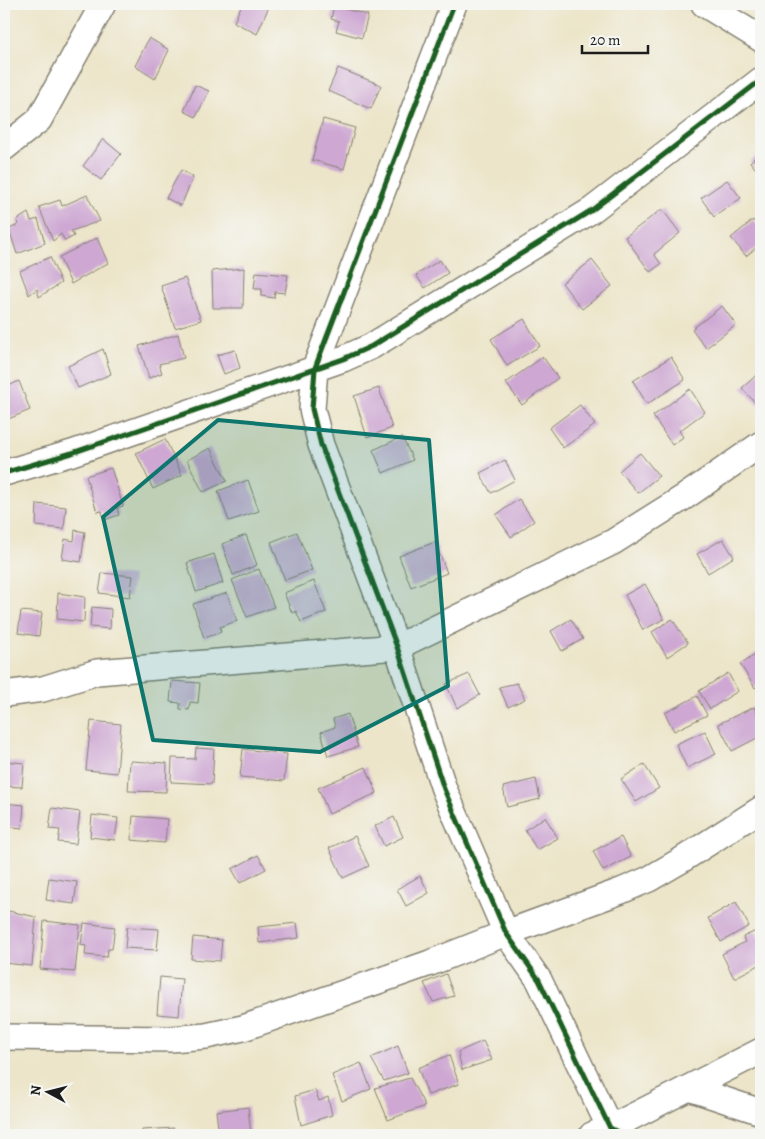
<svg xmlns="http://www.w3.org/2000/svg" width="765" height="1139" font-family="Alegreya,serif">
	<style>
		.building { fill: #cea8d3 }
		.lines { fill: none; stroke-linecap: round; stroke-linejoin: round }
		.street-casing { stroke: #848072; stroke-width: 28 }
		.street { stroke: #fff; stroke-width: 25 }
		.cycleway-casing { stroke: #f6f6f2; stroke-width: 8 }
		.cycleway { stroke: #1b5e20; stroke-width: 5 }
		.marked { fill: #0f766e; fill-opacity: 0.2; stroke: #0f766e; stroke-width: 4; stroke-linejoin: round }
	</style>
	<rect width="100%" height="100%" fill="#f6f6f2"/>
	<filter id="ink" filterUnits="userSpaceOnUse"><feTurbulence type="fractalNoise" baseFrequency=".02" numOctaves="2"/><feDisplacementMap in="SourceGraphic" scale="10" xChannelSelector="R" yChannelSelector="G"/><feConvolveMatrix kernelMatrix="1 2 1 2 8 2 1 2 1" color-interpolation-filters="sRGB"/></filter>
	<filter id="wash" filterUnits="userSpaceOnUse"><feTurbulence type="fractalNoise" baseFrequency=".0096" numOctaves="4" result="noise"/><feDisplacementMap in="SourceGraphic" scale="20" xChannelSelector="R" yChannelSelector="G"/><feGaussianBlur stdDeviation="1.12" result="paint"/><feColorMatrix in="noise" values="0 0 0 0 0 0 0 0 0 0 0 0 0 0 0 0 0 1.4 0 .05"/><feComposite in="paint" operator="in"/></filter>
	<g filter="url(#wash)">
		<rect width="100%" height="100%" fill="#ece5c9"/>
		<g id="blocks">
			<path class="building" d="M242,4H270L257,34L234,22Z
				M334,6L368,15L362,38L336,31L339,21L331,19Z
				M149,38L169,50L155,79L135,66Z
				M338,68L381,85L371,109L328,91Z
				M195,85L209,91L196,117L184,111Z
				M323,119L355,128L344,169L312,160Z
				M103,139L121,154L101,180L83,166Z
				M761,152V175L750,162Z
				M181,170L193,177L181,206L166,198Z
				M727,180L741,198L714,217L701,198Z
				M87,195L100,221L71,231L74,236L65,241L61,234L53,241L39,207L60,200L62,206Z
				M662,209L680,233L654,254L661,264L650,272L625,237Z
				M28,213L31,221L38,219L45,243L17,254L9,229L18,225L17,220Z
				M753,220L761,230V244L746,256L731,238Z
				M97,238L108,263L71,284L59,257Z
				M50,257L61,283L39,297L37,289L29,295L20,271Z
				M440,260L448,273L425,288L416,275Z
				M592,260L612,286L582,309L562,283Z
				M244,268L243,308H213L212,271Z
				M256,272L288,275L285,293L275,292L274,298L261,296L262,289H254Z
				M185,278L201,320L175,328L161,286Z
				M722,306L736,325L706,348L692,329Z
				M524,319L540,346L507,366L491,339Z
				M178,334L184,358L159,364L162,373L149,378L139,346Z
				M103,349L111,374L78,388L68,366Z
				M235,350L240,368L224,374L217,355Z
				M543,357L558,378L522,405L506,383Z
				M671,357L685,380L647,404L633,381Z
				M761,371V403L758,406L742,388Z
				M19,381L30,410L6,420L4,414V388Z
				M379,388L392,428L367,437L354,396Z
				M690,389L705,412L679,431L683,437L672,445L653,416Z
				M580,405L595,425L563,448L549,428Z
				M402,437L413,460L383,473L373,450Z
				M165,439L182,475L153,489L136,453Z
				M210,448L227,481L203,492L187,460Z
				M640,453L659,476L638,493L619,471Z
				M505,460L515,480L491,493L480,473Z
				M111,468L123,506L117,508L119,515L104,520L102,511L97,512L86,476Z
				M248,480L259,511L229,521L218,491Z
				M519,499L534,521L511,537L496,515Z
				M37,504L66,507L64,529L36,526Z
				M4,510H7L8,533H4Z
				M75,530L85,532L81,562L62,559L65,539L74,541Z
				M297,532L312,570L285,580L271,542Z
				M246,535L257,565L233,575L222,544Z
				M723,539L734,557L708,573L697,554Z
				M435,542L447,573L411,587L399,556Z
				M214,554L223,583L196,592L187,563Z
				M259,569L274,607L247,617L232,580Z
				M102,573L133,576L130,597L99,593Z
				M314,581L326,612L301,622L296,611L292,613L284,593Z
				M645,584L664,619L643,630L625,595Z
				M58,593L85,597L84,622L57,619Z
				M227,593L237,621L220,627L221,632L204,638L193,604Z
				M92,607L111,609L110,629L90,627Z
				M21,611L42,613L39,636L18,633Z
				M571,619L583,639L562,651L551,631Z
				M672,619L688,643L667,657L652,632Z
				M761,650V684L755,688L740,664Z
				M728,673L738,691L710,709L699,691Z
				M469,674L480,695L457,708L446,684Z
				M172,681L200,683L198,703L190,702L189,710L180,709V703L170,702Z
				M517,683L525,699L508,707L499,687Z
				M697,696L707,715L674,731L665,713Z
				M754,707L761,722V736L732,751L718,724Z
				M348,714L358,747L328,756L321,732L335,727L333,719Z
				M91,721L121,724L117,773L86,770Z
				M705,731L716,754L687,768L676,744Z
				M196,748L214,749L212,784L171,782L172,758L195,759Z
				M243,749L287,754L284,781L240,777Z
				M4,761L24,763L22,787L4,786Z
				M130,761L167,763L166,792L128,791Z
				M644,764L659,788L636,802L621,779Z
				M366,767L377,793L329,814L318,788Z
				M536,779L540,799L507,807L503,787Z
				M4,803L24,805L22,828L4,826Z
				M52,808L80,812L76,844L58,842L60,830L49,829Z
				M92,815L118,818L115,840L90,837Z
				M133,816L167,819L165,843L131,840Z
				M394,817L403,837L384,846L375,826Z
				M545,817L558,838L537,850L525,830Z
				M355,836L369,866L343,878L329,848Z
				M621,837L631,857L603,871L593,851Z
				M258,855L266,869L240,883L232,869Z
				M420,876L429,893L406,906L397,889Z
				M49,878L77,882L74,904L46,900Z
				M736,902L749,926L721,942L708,918Z
				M4,910L36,917L32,966L4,963Z
				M44,921L80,925L75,972L40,969Z
				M84,923L115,927L112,949H108L107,957L85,955L86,946L81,945Z
				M297,923L299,938L259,943L258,927Z
				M127,927L159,929L157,950L125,948Z
				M756,931L761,942V964L734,978L722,954L745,942L743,937Z
				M193,937L222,940L220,961L191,959Z
				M446,974L454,996L433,1002L424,983Z
				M160,977L182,979L179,1016L157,1014Z
				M483,1041L492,1060L462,1070L458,1052Z
				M398,1046L408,1073L384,1081L371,1058Z
				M449,1055L459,1084L428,1095L418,1068Z
				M361,1063L371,1089L342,1101L332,1075Z
				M410,1078L425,1106L388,1120L375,1088Z
				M315,1090L319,1101L328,1097L332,1115L301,1125L295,1096Z
				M248,1107L251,1135H219L216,1111Z
				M174,1128V1135H142V1130Z"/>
		</g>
	</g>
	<g filter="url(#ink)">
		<use href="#blocks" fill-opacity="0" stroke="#848072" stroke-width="1"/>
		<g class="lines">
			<g class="street-casing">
				<path id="street" d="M454,4L315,368L312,409L321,445L397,647L444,789L506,933L539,980L610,1128L623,1135
					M704,4L761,39
					M4,148L39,120L103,4
					M4,473L72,453L343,359L372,346L592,210L761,80
					M4,694L43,689L97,672L397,647L613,542L686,496L761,444
					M4,1037L171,1039L206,1036L243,1028L430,963L506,933L621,891L649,879L680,861L761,809
					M689,1088L761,1112
					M592,1135L610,1128L761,1051"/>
			</g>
			<use href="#street" class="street"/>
			<g class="cycleway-casing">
				<path id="cycleway" d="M454,4L315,368L312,409L321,445L397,647L444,789L506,933L539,980L610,1128L623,1135
					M4,473L72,453L343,359L372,346L592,210L761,80"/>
			</g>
			<use href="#cycleway" class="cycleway"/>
		</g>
	</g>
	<path class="marked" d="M218,420L429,440L448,686L320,752L153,740L103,517Z"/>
	<rect width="765" height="1139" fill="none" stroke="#f6f6f2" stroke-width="20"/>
	<g transform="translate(48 1092) rotate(277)" stroke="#f6f6f2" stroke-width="4" paint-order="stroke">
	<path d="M0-4L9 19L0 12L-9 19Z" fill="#1c1c1c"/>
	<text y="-8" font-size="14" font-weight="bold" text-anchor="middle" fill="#1c1c1c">N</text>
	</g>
	<path d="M582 45v8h66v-8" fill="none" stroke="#1c1c1c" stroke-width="2.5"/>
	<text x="590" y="45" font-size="15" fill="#1c1c1c" stroke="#f6f6f2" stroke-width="4" paint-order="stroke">20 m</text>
</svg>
